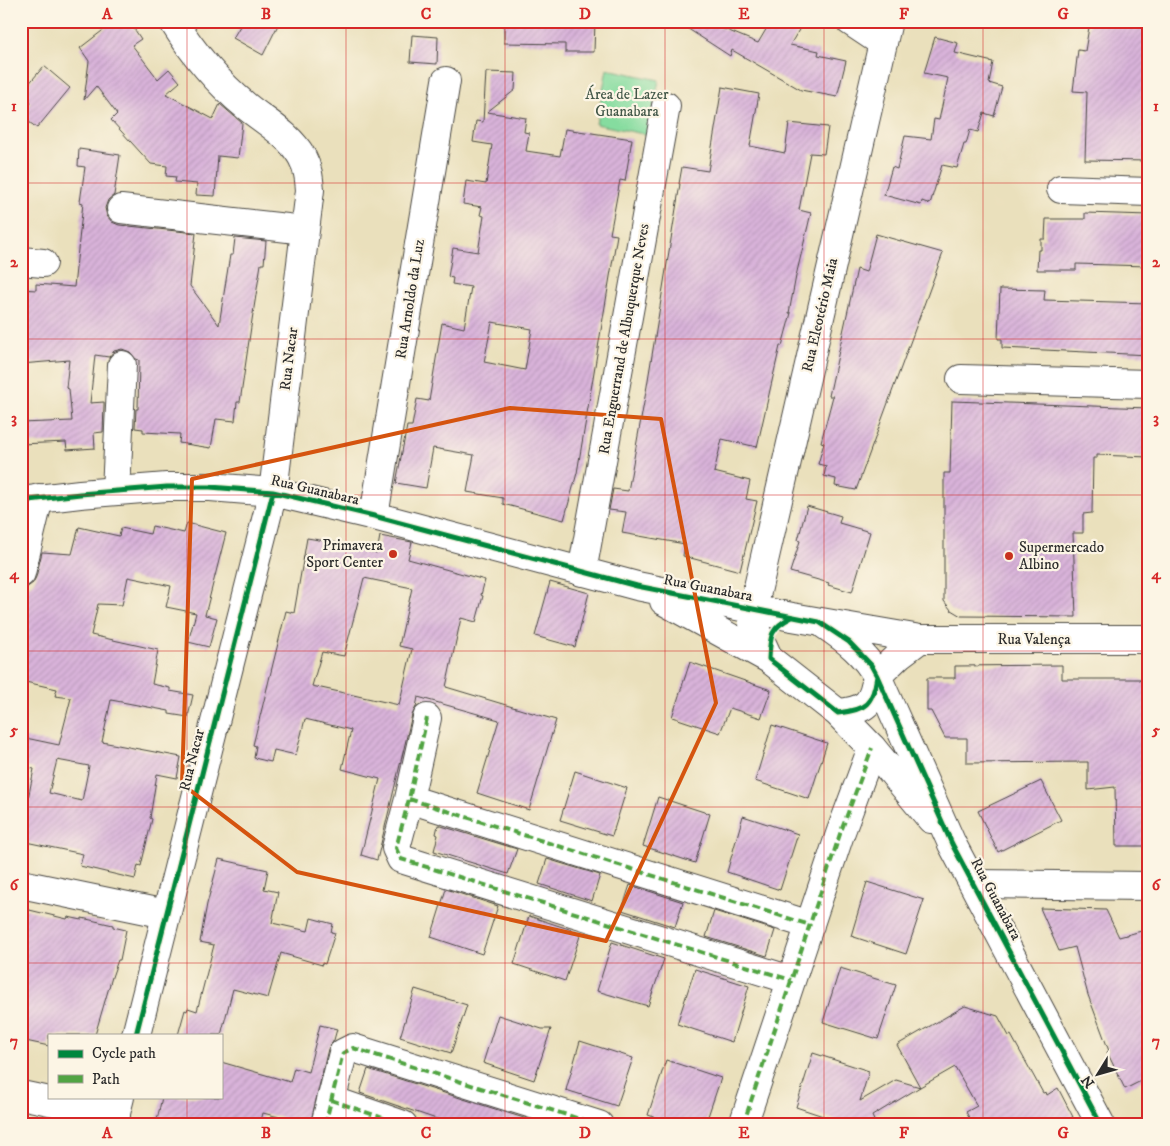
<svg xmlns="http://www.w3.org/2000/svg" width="1170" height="1146" font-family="'IM FELL DW Pica',serif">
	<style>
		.park { fill: #85dc9f; stroke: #588465 }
		.building { fill: url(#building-hatch); fill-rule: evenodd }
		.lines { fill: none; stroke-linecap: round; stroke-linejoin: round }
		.minor-casing { stroke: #484641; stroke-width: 30 }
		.major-casing { stroke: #484641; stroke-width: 30 }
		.minor { stroke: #fff; stroke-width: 28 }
		.major { stroke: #fff; stroke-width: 28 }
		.quiet { stroke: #51a443; stroke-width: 4; stroke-dasharray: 8 4; stroke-linecap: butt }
		.cycleway-casing { stroke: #fcf5e5; stroke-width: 8 }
		.cycleway { stroke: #00873e; stroke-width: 5 }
		.marked { fill: none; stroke: #d5540f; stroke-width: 4; stroke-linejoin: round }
		.grid { fill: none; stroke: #d62828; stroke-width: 1; stroke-opacity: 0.55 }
		.poi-dot { fill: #c8321e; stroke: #fcf5e5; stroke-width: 2 }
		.labels { text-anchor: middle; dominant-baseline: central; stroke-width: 4.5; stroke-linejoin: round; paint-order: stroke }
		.park-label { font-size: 15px; fill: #425748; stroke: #fcf5e5 }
		.street-label { font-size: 15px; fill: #2b2b2b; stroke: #fcf5e5 }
		.poi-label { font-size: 15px; fill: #2b2b2b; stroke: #fcf5e5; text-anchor: end }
		.neatline { fill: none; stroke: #d62828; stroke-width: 2 }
		.grid-label { font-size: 16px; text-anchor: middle; font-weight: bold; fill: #d62828 }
	</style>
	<defs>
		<pattern id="building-hatch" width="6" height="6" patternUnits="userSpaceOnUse" patternTransform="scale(1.25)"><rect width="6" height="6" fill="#d9b3da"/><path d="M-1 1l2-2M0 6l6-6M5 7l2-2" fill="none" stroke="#ba9abb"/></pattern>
	</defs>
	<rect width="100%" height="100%" fill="#fcf5e5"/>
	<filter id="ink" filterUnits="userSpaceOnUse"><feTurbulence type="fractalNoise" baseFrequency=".02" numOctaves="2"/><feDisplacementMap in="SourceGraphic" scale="10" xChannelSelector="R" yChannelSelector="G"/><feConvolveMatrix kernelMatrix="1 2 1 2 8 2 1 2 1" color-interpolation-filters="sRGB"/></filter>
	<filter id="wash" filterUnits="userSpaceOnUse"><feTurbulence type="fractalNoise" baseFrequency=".0096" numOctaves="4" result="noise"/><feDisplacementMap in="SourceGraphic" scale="20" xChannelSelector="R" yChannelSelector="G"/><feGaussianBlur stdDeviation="1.12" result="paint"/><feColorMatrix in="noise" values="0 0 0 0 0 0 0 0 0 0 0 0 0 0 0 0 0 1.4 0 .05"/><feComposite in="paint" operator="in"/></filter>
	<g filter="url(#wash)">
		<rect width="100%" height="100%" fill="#eae0bc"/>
		<path class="park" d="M607,69L659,80L648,135L596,124Z"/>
		<g id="blocks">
			<path class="building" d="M115,21H129L141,39L132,45L158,79L169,69L180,82L166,94L213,119L220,104L242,123L238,158L218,156L215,196L196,195L197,184L175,182L176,177L166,176L167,166L151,164L111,120L117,114L96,86L84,100L89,61L80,48Z
				M243,21H280L263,55L233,38Z
				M504,21H595L594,52H565V44L504,43Z
				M676,21H720L717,26L758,43L771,21H787L800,28L790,45L819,51L818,55L846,61L837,97L801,90L732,50L730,56Z
				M1090,21H1149V161L1085,160L1087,92L1073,91L1078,50L1085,51Z
				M412,35L438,37L437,64L410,62Z
				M935,37L958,43L955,53L993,62L989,83L1002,87L994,116L984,113L978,132L970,130L966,144H964L957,168L942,165L930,204L922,201L921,205L884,195L892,167L897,169L905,136L931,139L934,119L939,120L948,78L924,73Z
				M44,66L70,88L37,128L21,116V114L31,103L21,95V93Z
				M486,72L516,73L515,90L487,112L526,118L524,132L529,133L526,151L560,156L565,129L632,139L625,181L620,180L610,234L617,235L577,473L564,520L503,504V498L467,492L474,455L433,448L426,488L396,483L407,426H412L417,399L429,401L442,323L464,328L471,287L452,284L453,278L448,277L453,248L478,252L484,216L480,215L482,207L463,204L466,181L486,184L492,145L473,142L476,121L483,122ZM492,322L532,329L525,370L484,362Z
				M722,87L759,94L750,146L785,153L789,123L828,127L824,154L810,153L799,210L811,213L796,276L789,313H791L782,346H780L757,447L722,439L714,472L750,481L746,499L757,501L740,571L683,556L685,544L622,533L626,512L609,510L613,489L628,491L647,386L680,184H679L682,167L708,171Z
				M79,149L120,155L114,195L108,200L105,208L107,216L112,222L119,225L196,233L190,286L219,325L230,255H233L235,238L266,241L264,264H261L252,320L240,402H237L235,421L216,419L211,448L179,443L180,434L143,432V429L135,428L136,409H138L139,360L136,359L130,352L122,349L114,351L109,357L95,355L90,403L104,402V405L103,432L94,433L95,448L67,450L66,442L21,444V423L72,421L69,389L66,388L69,360L21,364V289L36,290V284L74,287L83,203L80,202L85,167L78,166Z
				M1085,213L1149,215V266L1076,264V270H1037L1038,250H1041V239H1045L1046,219H1085Z
				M876,234L943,253L856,490L835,486L836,479L824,476L826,466L818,464L824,443L821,442L833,396H829L857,269L866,272Z
				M1000,289L1045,290L1044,300L1149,303V355L1002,348V339H998Z
				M952,401L1149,408V457L1097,455V458H1093L1092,513L1083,514V533H1073L1076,617L961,616L951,610L944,601V473H950Z
				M807,506L841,516L839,523L870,532L852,592L828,585L829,583L790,572L800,541L798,540Z
				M187,523L226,533L205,615L217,618L209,647L188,642L196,613L166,607L171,586L128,577L122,605L98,604L91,635L158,650L152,684L170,688V691L193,695L188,717L169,714V711L111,700L102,742L181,757L177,778L157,774L150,818L152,819L141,866L138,865L135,879L80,866L83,854L21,841V803L27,804L34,769L21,766V737L59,745L71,698L55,696L57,689L21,681V588H26L33,583L36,577L42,552L72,554L79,527L119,536L121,528L150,534L152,526L184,533ZM57,760L89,766L82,801L49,793Z
				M380,536L412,542L408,559L485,580L481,595L483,596L476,622L461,618L446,687L556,720L529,810L477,793L499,720L418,697L416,707L412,715L377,860L361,855L380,779L342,769L351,730L305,719L296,755L274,750L271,762L254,758L256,746L253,745L286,611L294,613L307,538L338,543L340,546L377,553ZM364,578L412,588L399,646L412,649L399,705L312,686L322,652L344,656Z
				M550,582L589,593L575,647L535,636Z
				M690,662L771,690L761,718L730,708L720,733L672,717Z
				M1062,665V679H1140V681H1149V736H1144L1143,784H1149V846H1116L1115,787L1088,790V762L967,763V738H945L931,711H927V678H955V666Z
				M772,725L827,743L809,799L755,781Z
				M575,771L627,788L612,836L560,820Z
				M1041,781L1061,820L998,852L978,811Z
				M658,797L710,814L695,863L643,846Z
				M743,816L798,834L780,890L727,872Z
				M438,825L517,849L508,874L434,851L438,835L436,834Z
				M219,859L268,870L264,889L278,892L272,923L308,931L311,918L333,924L331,932L335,933L325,964L322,963V965L281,953L268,998L233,989L221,1035H178L185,1010L187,1011L188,1008L197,1011L214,945L200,942L207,904Z
				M547,859L600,875L592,901L539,884Z
				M867,882L924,900L906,954L851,936Z
				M630,885L683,902L675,927L622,910Z
				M446,889L498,906L482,954L431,937Z
				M21,908L67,919L68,917L82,920V918L113,925V927L126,930L120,960H118L112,977L95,1035H49V1046L21,1040Z
				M1040,908L1106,910L1119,937L1149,929V1077L1125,1089L1107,1052L1109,1051L1088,995L1075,947L1059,951Z
				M714,911L775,930L767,956L706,937Z
				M529,916L581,933L565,981L514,964Z
				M612,942L664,959L648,1006L597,991Z
				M840,968L896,985L878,1039L823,1022Z
				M695,969L749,986L732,1042L677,1024Z
				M415,989L467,1005L451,1053L400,1037Z
				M965,1006L998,1016L1009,1036L1011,1035L1043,1093L1046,1092L1047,1095L1058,1088L1073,1117L1059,1125H973L966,1112L977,1106L955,1067L920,1087L897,1045Z
				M498,1015L542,1029H551L534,1080L483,1063Z
				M320,1025L337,1029L334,1040L328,1049L310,1125H295V1121L263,1113L260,1125H156L162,1097H221V1062L290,1082L294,1068L308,1072Z
				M580,1041L633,1058L617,1106L566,1090Z
				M813,1053L869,1071L860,1101L896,1080L920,1087L872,1116L876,1125H850L796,1107Z
				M666,1060L721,1078L705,1125H678L648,1115Z
				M368,1069L546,1125H454L360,1093Z"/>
		</g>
	</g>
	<g filter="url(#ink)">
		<use href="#blocks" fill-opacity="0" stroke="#484641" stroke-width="1"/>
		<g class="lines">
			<g class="minor-casing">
				<path id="minor" d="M173,21C193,53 217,82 246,106C264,121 290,135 302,157C308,168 309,178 310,190L273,492
					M850,21L883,43
					M1061,189L1149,192
					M121,209L305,230
					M21,261L43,263
					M961,379L1149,384
					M116,491L122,365
					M374,516L446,81
					M582,572L666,106
					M21,573L39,498
					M427,718L409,799L396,848L401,859L791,980
					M409,799L810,925
					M21,884L166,914
					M974,884L1149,886
					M21,1095L116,1115
					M331,1100L403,1125
					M325,1125L343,1053L353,1048L599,1125
					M743,1125L840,834L872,748"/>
			</g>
			<g class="major-casing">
				<path id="major" d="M21,501L80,494L167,487H210L273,492L374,516L637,586L792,617L920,639H1149
					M664,601L769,659L838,713L872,748L931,819
					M825,625C846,639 865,654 877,676L952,844L1101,1125
					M769,659L753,624V609L888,21
					M877,676L900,654L920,639
					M838,713C866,710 873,704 877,676
					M136,1035L273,492
					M113,1125L120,1097"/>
			</g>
			<use href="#minor" class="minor"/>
			<use href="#major" class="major"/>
			<path class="quiet" d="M427,718L409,799L396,848L401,859L791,980
				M409,799L810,925
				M331,1100L403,1125
				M325,1125L343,1053L353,1048L599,1125
				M743,1125L840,834L872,748"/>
			<g class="cycleway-casing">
				<path id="cycleway" d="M21,501L80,494L167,487H210L273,492L374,516L637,586L819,622L849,642L871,665L877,676L952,844L1101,1125
					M792,617C770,628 770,636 769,659L838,713C866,710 873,704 877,676
					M136,1035L273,492"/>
			</g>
			<use href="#cycleway" class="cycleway"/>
		</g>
	</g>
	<path class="marked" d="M510,408L661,419L716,703L606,941L297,872L182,784L192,479Z"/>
	<path class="grid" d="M187,21V1035M346,21V1125M505,21V1125M665,21V1125M824,21V1125M983,21V1125M21,183H1149M21,339H1149M21,495H1149M21,651H1149M21,807H1149M21,963H1149M187,1097V1125"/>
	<g class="poi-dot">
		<circle cx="393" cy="554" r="5"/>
		<circle cx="1009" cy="556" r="5"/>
	</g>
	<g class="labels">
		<g class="park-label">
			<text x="627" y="94">Área de Lazer<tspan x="627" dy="17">Guanabara</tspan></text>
		</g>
		<g class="street-label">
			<text transform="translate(410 299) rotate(-81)">Rua Arnoldo da Luz</text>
			<text transform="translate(820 315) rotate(-77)">Rua Eleotério Maia</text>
			<text transform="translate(624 339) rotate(-80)">Rua Enguerrand de Albuquerque Neves</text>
			<text transform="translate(289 359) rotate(-83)">Rua Nacar</text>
			<text transform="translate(315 490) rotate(13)">Rua Guanabara</text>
			<text transform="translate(708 588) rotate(11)">Rua Guanabara</text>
			<text x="1034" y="639">Rua Valença</text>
			<text transform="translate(192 760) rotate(-76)">Rua Nacar</text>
			<text transform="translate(996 899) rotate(62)">Rua Guanabara</text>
		</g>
		<g class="poi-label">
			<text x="383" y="545">Primavera<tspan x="383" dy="17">Sport Center</tspan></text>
			<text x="1019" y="547" text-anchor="start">Supermercado<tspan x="1019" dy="17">Albino</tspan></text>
		</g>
	</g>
	<rect width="1170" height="1146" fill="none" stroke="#fcf5e5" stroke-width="55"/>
	<rect x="48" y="1034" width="175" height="65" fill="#fcf5e5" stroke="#a8a49b"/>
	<rect x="58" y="1050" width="25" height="8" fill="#00873e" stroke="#a8a49b"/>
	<text x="92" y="1058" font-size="15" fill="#2b2b2b">Cycle path</text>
	<rect x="58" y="1075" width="25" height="8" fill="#51a443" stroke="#a8a49b"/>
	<text x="92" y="1084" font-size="15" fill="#2b2b2b">Path</text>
	<g transform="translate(1098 1074) rotate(233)" stroke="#fcf5e5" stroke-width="4" paint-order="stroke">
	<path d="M0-4L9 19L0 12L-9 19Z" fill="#2b2b2b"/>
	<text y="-8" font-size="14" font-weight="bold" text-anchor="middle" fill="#2b2b2b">N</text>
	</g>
	<rect x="28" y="28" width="1114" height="1090" class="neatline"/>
	<g class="grid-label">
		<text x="107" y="19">A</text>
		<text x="266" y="19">B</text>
		<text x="426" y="19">C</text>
		<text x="585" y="19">D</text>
		<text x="744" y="19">E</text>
		<text x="904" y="19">F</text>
		<text x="1063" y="19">G</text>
		<text x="14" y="111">1</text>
		<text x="1156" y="111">1</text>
		<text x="14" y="267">2</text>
		<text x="1156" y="267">2</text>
		<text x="14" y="423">3</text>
		<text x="1156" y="423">3</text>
		<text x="14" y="579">4</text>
		<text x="1156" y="579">4</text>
		<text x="14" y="735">5</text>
		<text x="1156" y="735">5</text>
		<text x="14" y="890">6</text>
		<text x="1156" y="890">6</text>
		<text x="14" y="1046">7</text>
		<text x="1156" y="1046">7</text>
		<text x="107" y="1138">A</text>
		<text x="266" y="1138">B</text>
		<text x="426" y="1138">C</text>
		<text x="585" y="1138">D</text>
		<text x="744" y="1138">E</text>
		<text x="904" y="1138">F</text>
		<text x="1063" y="1138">G</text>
	</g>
</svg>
